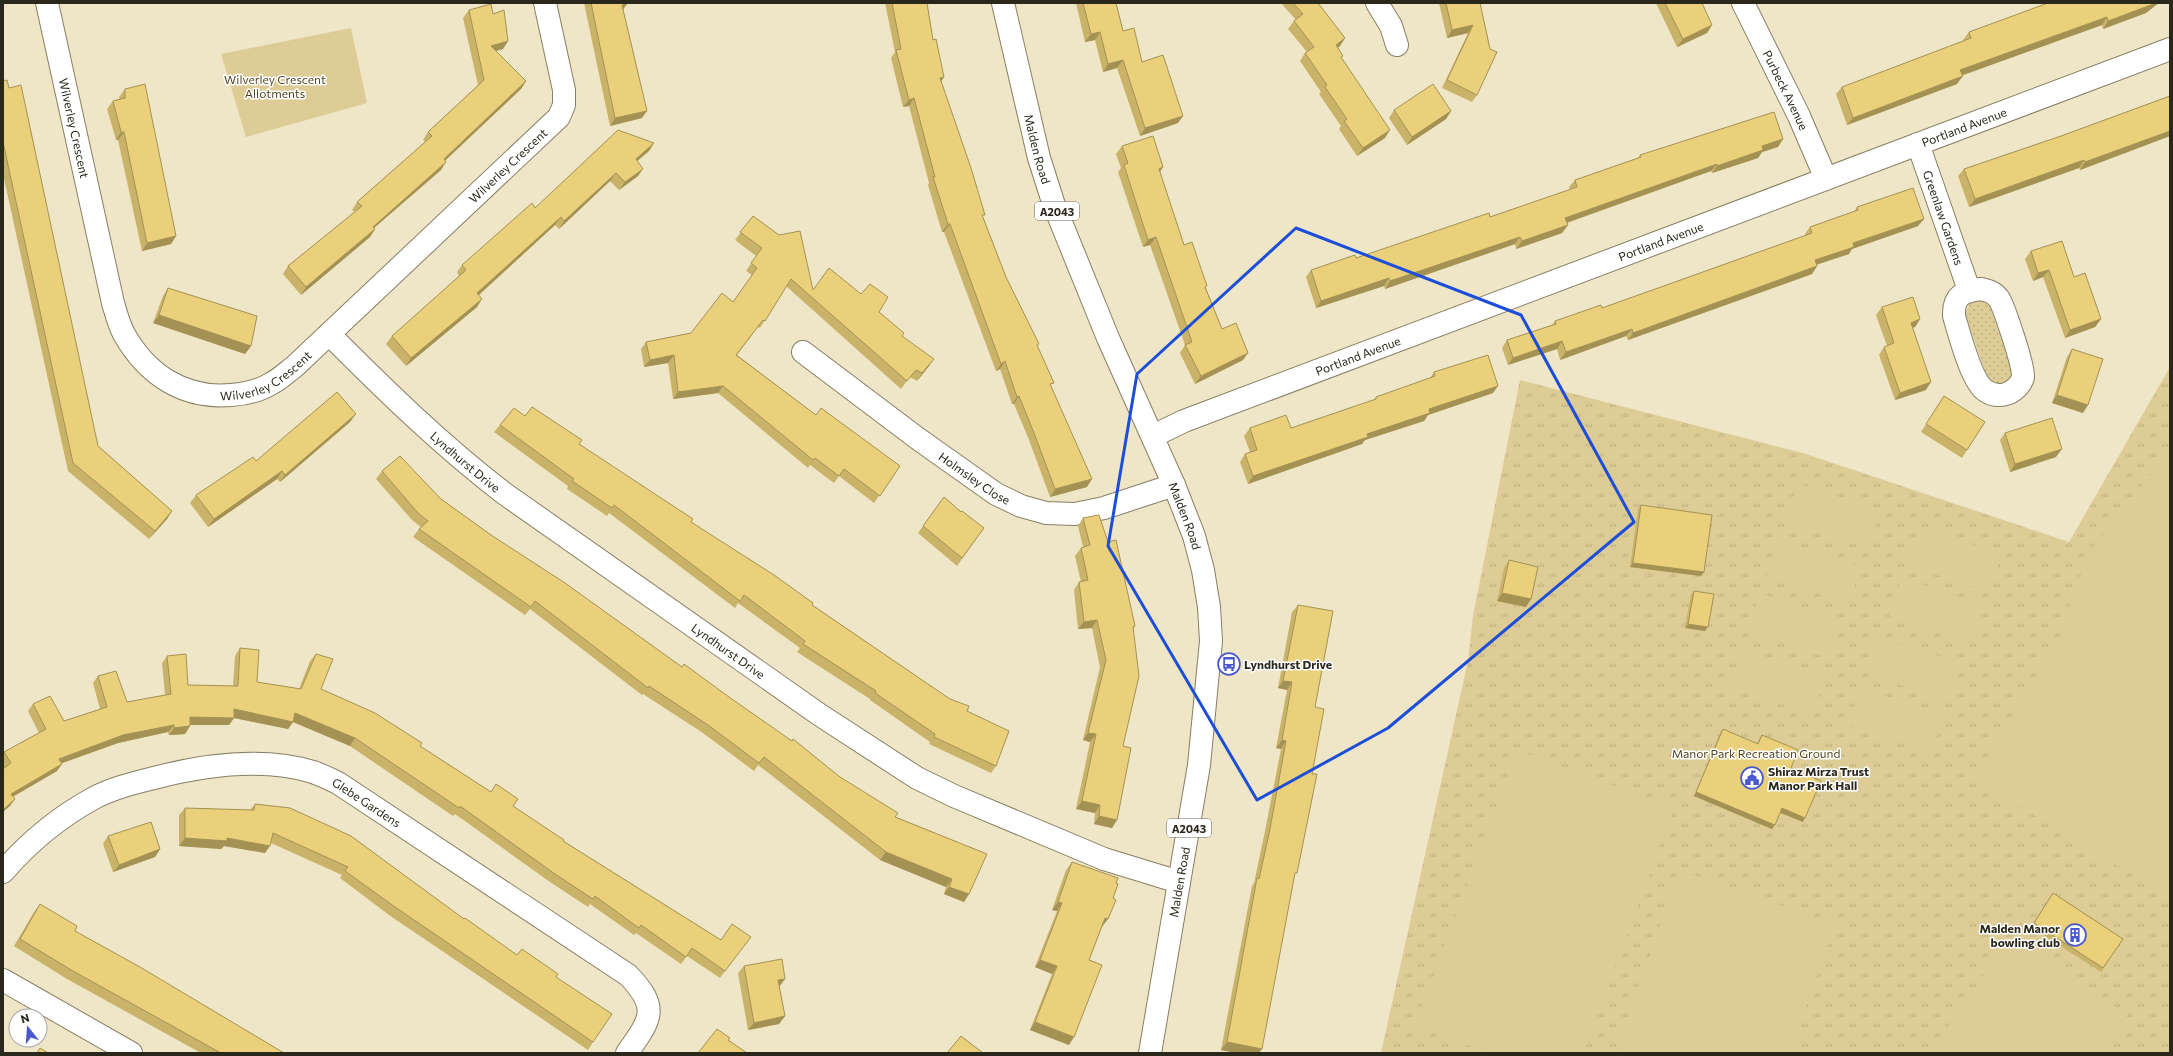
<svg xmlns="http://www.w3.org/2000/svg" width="2173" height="1056" font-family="Commissioner,sans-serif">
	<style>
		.grass { fill: url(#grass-dots) }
		.park { fill: url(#park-tufts) }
		.garden { fill: #ddcc96 }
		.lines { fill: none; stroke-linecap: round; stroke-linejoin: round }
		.street-casing { stroke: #877f63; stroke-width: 24 }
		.primary-casing { stroke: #877f63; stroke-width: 24 }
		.street { stroke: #fff; stroke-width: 22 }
		.primary { stroke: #fff; stroke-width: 22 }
		.wall { fill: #c9b369 }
		.shaded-wall { fill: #a49255 }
		.building { fill: #ead07a; stroke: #a49255 }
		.marked { fill: none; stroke: #1d4ed8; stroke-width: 3; stroke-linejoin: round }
		.labels { text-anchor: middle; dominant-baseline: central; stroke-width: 3; stroke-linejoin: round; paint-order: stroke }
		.shield { fill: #fff; stroke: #6a685f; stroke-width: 1 }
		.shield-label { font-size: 11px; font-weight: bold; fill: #2a271b }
		.park-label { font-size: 12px; fill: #524722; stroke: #fff }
		.street-label { font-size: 12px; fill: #2a271b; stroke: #fff }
		.poi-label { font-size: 12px; font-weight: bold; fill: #2a271b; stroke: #fff; text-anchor: start }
	</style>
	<defs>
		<pattern id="grass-dots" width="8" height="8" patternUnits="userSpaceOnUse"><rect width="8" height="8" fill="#ddcc96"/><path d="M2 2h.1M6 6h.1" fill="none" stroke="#beaf81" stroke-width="1.8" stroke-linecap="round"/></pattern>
		<pattern id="park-tufts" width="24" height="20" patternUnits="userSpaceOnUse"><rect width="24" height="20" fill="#ddcc96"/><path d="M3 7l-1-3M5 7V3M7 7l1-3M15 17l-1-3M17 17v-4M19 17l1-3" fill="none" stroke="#beaf81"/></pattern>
	</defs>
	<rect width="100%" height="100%" fill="#efe6c8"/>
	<path class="grass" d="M1977,300L1988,304L1991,310L2013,372L2008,383L1995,385L1987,377L1965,313L1970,303Z"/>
	<path class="park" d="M2170,367V1053H1381L1468,661L1473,616L1520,380L1806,454L2069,542Z"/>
	<path class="garden" d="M351,28L367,103L246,137L221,54Z
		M2170,451V897L1974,779L2062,632L2068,609L2089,552Z
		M1798,483L1880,511L1868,548L1785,521Z
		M1919,527L2002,554L1989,592L1906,565Z
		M1779,539L1861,567L1849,604L1766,577Z
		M1901,578L1984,605L1972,643L1889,616Z
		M1759,593L1842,621L1830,659L1747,631Z
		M1877,636L1960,663L1948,701L1865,673Z
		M1742,649L1825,676L1812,714L1729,686Z
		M1861,688L1944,715L1931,753L1848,725Z
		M1517,750L1674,808L1583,1053H1489L1415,1026Z
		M1679,870L1835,924L1790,1053H1616Z
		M2011,936L2127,1015L2101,1053L1931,1052Z"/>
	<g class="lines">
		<g class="street-casing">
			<g id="street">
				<path id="s1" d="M47,3L113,303C116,313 119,325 124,334C147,375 184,399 231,395C244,394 260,391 272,383C280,379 287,372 294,367L559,117L564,105V90L545,3"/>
				<path d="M1377,3L1391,26L1397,45"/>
				<path id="s2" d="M1743,3L1799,116L1826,179"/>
				<path id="s3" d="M1918,144L1969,290"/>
				<path d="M1981,289C1989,291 1994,292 1999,299C2004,307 2025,369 2023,377C2021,385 2013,392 2006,394C1999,396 1992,395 1986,391C1972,383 1959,333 1954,316C1953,296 1963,291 1981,289Z"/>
				<path id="s4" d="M329,334C385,390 442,446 505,494L820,715L917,778L954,796L1104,859L1179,882"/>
				<path id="s5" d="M803,352L917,438L996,494L1021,506L1046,513L1075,514L1104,508L1174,485"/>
				<path id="s6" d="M1153,436L1184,421L2170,49"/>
				<path id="s7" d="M3,872C28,843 61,816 94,798C113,788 134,783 154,778C204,765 263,757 313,772C322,775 330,779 338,783L628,975C660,1008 651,1019 627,1053"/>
				<path d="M3,980L131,1053"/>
			</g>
		</g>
		<g class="primary-casing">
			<g id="primary">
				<path id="s8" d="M1003,3L1039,158L1054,205L1108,338L1174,485L1194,536L1203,570L1209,607L1211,641L1199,765L1150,1053"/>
			</g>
		</g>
		<use href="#street" class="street"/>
		<use href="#primary" class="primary"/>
	</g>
	<path class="wall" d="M584,3H627V4L623,9L642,118L610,126Z
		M885,3H927L933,40L944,77L941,81L983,217L1006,277L1037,346L1087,487L1050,497L1029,440L1014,404H1012L1000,369L996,371L944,232H942L928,185L929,183L909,106L903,107L891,58L895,52Z
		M1076,3H1116L1123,31L1142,62L1178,123L1140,136L1117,68L1103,72L1095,40L1085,42Z
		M1281,3H1318L1345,38L1340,46L1338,47L1342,58L1385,138L1357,156L1339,129L1341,126L1319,94L1321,92L1300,61L1305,53L1307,52L1288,29L1294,21L1296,20Z
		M1439,3H1480L1490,49L1477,95L1472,102L1442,88L1468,33L1447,38Z
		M1656,3H1702L1712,25L1707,33L1677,47Z
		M469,10L493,14L508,41L503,49L495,51L526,81L521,89L445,161L441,170L374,228L375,229L370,237L301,295L283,274L288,266L355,212L352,210L357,202L425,142L423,140L428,132L478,85L463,18Z
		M2146,13L2103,29L2102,25L1962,75L1957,84L1847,125L1836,94L1842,87L1964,41L1963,40L1969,32Z
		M3,81L98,446L172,511L167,519L149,539L68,471L3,174Z
		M125,89L176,236L171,244L142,251L118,140H116L107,109L113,101L120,99L119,97Z
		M2170,96V136L2080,170L2079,168L1969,207L1958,176L1964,169L2061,136Z
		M1394,110L1451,111L1446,119L1407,145L1389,118Z
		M1783,139L1778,147L1762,152L1758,158L1712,173L1711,171L1567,223L1568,225L1562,233L1516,249L1515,244L1385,289L1384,286L1316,308L1306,277L1311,270L1356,258L1490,217L1570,190L1569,187L1575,180L1638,158L1640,155Z
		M654,143L649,151L637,161L638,176L619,190L610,181L559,229L555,225L479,295L477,307L406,366L386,344L392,336L459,276L457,272L462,265L535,208Z
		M1122,146L1160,172L1184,245L1206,288L1222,329L1243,360L1195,384L1180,353L1185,345L1150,245L1143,247L1118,172L1121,168L1116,154Z
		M1857,207L1918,226L1852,249L1849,254L1816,265L1817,266L1812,274L1628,340L1626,336L1560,360L1557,349L1508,365L1502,348L1507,340L1552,325L1555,321L1602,308L1805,236V234L1810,227L1854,212Z
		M753,216L813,290L879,312L902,336L929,366L917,381L910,377L901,389L786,286L760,328L758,327L737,355L816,415L900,466L874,503L839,476L834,483L810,465L808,468L718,393L673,399L668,363L644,367L641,349L646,342L691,333L733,302L752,275L746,271L756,256L735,240Z
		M2031,251L2101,319L2095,327L2065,338L2043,277L2033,281L2025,259Z
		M168,288L251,346L245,354L153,323L163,296Z
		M1882,307L1920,319L1915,327L1912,328L1926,390L1895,400L1879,355L1884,347L1887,346L1876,315Z
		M2072,349L2083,413L2052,403L2067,357Z
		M1434,372L1493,393L1428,415L1424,421L1365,440L1362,444L1248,484L1240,462L1245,454L1250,452L1244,436L1250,428H1291L1374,400L1376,397L1430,378Z
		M1944,396L1967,450L1962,458L1921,432Z
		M525,416L579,444L691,522L967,711L996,766L991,773L929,744L930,742L870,700V699L797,652L800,648L738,603L735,608L609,513L607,516L567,489L568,486L494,432L500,425Z
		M350,422L280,482L277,479L208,527L190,503L196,495L256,461Z
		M2005,433L2056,457L2010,472L2000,440Z
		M382,471L441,499L491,535L682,667L729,697L895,817L987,854L964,902L944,894L946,887L880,860L758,765L754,771L703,733L643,694L642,695L530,609L525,615L413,537L419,529L421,527L412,520L376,479Z
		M944,497L961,512L984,528L957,566L918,533Z
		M1641,505L1704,572L1701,576L1630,567L1638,509Z
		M1083,518L1135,626L1133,629L1123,746L1117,820L1112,828L1094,824L1095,813L1076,809L1090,742L1083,740L1100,667L1092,628L1078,629L1074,590L1079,582H1081L1075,556L1081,548L1083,547L1078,526Z
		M1509,560L1531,599L1526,607L1497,601L1504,568Z
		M1694,591L1705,631L1685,628L1691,594Z
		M1298,605L1315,707L1312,774L1294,877L1259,1053H1236L1221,1050L1252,886L1254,883L1264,836L1281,749L1276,748L1287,690L1278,688L1292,612Z
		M240,648L257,682L299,689L310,661L316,654L321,689L420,746L491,792L513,806L563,841L721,940L745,944L720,978L687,956L681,964L636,933L634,935L590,904L588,907L550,882L455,814L453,816L350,746L293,722L288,729L234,718L229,725H190L185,734L169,735L168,732L118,743L62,763L57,771L13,797L10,806L4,768L3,766V753L4,752L39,733L28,711L33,704L64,721L100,709L93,683L98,676L127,702L165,695L162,663L167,656L188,685L233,686L235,656Z
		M1723,729L1757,744L1759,739L1762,735L1791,768L1803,822L1780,813L1772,829L1694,796L1720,733Z
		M255,804L464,919L517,955L556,977L593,1042L588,1050L389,915L340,878L342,875L271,843L265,853L224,846L221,849L179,846V815L185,808L250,810Z
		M108,836L160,849L155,857L113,872L103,844Z
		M1072,862L1102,927L1089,960L1069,1045L1030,1030L1052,974L1035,967L1057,911L1052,910L1066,870Z
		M2053,893L2123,939L2101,972L2031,927Z
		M40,904L75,931L284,1053H201L67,979L14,946L34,912Z
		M744,966L779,987L785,1016L779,1024L748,1030L738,973Z"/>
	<path class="shaded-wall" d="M2154,3H2159L2146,13L2103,29L2108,21Z
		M627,4L622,11V5Z
		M2107,17L2102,25L1955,78L1960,70Z
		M1473,25L1468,33L1447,38L1452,30Z
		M1712,25L1707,33L1677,47L1683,39Z
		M1100,32L1095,40L1085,42L1091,34Z
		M1345,38L1340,46L1331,53L1336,45Z
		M508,41L503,49L485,54L491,46Z
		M1123,60L1117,68L1103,72L1108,64Z
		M1963,76L1957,84L1847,125L1853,118Z
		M944,77L939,85L940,78Z
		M526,81L521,89L438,167L444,159Z
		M914,98L909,106L903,107L909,100Z
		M647,111L642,118L610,126L615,118Z
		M1451,111L1446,119L1407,145L1412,137Z
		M1183,116L1178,123L1140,136L1145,128Z
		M1390,130L1385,138L1357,156L1363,148Z
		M2170,131V136L2080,170L2085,162Z
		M121,132H124L118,140H116Z
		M1783,139L1778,147L1762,152L1758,158L1712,173L1717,166L1762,146Z
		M654,143L649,151L630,167L636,159Z
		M2084,160L2079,168L1969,207L1975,199Z
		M446,162L441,170L367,234L373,227Z
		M1717,164L1711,171L1560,225L1565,218Z
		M1163,167L1158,175L1159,169Z
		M643,169L638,176L619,190L625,182Z
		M616,173L610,181L559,229L564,221Z
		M561,217L555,225L472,301L477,293Z
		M1924,219L1918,226L1852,249L1849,254L1809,267L1815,260L1853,243Z
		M948,224H950L944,232H942Z
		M1568,225L1562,233L1516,249L1522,241Z
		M375,229L370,237L301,295L306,287Z
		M176,236L171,244L142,251L147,243Z
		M1156,237L1150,245L1143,247L1148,240Z
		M1520,237L1515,244L1385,289L1390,281Z
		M1817,266L1812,274L1628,340L1633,333Z
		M2049,270L2043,277L2033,281L2038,273Z
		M1389,278L1384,286L1316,308L1321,301Z
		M482,299L477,307L406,366L411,358Z
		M159,315L251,346L245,354L153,323Z
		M1920,319L1915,327L1905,330L1911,323Z
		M2101,319L2095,327L2065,338L2070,330Z
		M1632,329L1626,336L1560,360L1566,352Z
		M1562,341L1557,349L1508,365L1513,358Z
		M1248,353L1243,360L1195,384L1201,376Z
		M674,355L668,363L644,367L650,360Z
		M934,359L929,366L917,381L922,373Z
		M1005,361L1000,369L996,371L1001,364Z
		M1931,382L1926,390L1895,400L1900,393Z
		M723,386L718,393L673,399L678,392Z
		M1498,386L1493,393L1428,415L1424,421L1365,440L1362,444L1248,484L1253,476L1367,434L1429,409Z
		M2057,395L2088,405L2083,413L2052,403Z
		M1019,396L1014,404H1012L1017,397Z
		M356,414L350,422L280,482L285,475Z
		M2062,449L2056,457L2010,472L2015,464Z
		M282,471L277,479L208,527L214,519Z
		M1092,479L1087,487L1050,497L1055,489Z
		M172,511L167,519L149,539L155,531Z
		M1633,563L1704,572L1701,576L1630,567Z
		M1502,593L1531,599L1526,607L1497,601Z
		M1097,620L1092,628L1078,629L1084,622Z
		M1688,624L1708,627L1705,631L1685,628Z
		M1283,681L1292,682L1287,690L1278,688Z
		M234,709L295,713L355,738L350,746L293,722L288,729L229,717Z
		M190,717L234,718L229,725H184Z
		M174,725L168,732L118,743L54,766L59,759L123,735Z
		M190,726L185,734L169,735L174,728Z
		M1088,733L1096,734L1090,742L1083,740Z
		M1282,740L1286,741L1281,749L1276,748Z
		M62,764L57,771L5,801L11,794Z
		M1696,792L1775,825L1772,829L1694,796Z
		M15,799L10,806L3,812V810Z
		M1082,801L1100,805L1095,813L1076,809Z
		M1782,808L1805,818L1803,822L1779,812Z
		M1099,816L1117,820L1112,828L1094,824Z
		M185,838H227L270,846L265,853L224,846L221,849L179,846Z
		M160,849L155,857L113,872L119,865Z
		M886,852L952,879L946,887L880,860Z
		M949,887L969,894L964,902L944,894Z
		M1058,902L1062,903L1057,911L1052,910Z
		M1105,918L1108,919L1102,927L1099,926Z
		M1040,960L1057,966L1052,974L1035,967Z
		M785,979L779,987L778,980Z
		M785,1016L779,1024L748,1030L754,1023Z
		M1035,1022L1074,1037L1069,1045L1030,1030Z
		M1227,1042L1262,1049L1259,1053H1236L1221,1050Z"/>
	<path class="building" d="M591,3H627V4L622,5L647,111L615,118Z
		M892,3H927L933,40L936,39L944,77L940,78L971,168L985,215H982L1006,277L1039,344L1037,345L1054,383L1050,384L1092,479L1055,489L1034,433L1019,396L1017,397L1005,361L1001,364L950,224H948L933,177H935L914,98L909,100L896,50L901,49Z
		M1083,3H1116L1123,31L1134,28L1142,62L1163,55L1183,116L1145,128L1123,60L1108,64L1100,32L1091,34Z
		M1293,3H1318L1345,38L1336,45L1343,56L1341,57L1390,130L1363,148L1344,121L1347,119L1325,87L1327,85L1305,53L1314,47L1294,21L1303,14Z
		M1446,3H1480L1490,49L1497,52L1477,95L1447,80L1473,25L1452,30Z
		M1665,3H1702L1712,25L1683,39Z
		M2048,3H2154L2151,5L2108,21L2107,17L1960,70L1963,76L1853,118L1842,87L1971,38L1969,32Z
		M491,4L493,14L504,10L508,41L491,46L526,81L444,159L446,162L373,227L375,229L306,287L288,266L362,206L357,202L432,136L428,132L484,80L469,10Z
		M7,80L9,88L21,85L98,446L172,511L155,531L73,463L3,142V81Z
		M145,84L176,236L147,243L124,132H121L113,101L125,98V89Z
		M1433,84L1451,111L1412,137L1394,110Z
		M2170,96V131L2085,162L2084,160L1975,199L1964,169L2061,136Z
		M1774,112L1783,139L1762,146L1763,150L1717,166V164L1565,218L1568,225L1522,241L1520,237L1390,281L1389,278L1321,301L1311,270L1355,255L1356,258L1489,213L1490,217L1577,187L1575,180L1641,157L1640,155Z
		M618,130L654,143L636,159L643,169L625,182L616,173L564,221L561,217L477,293L482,299L411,358L392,336L466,270L462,265L532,203L535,208Z
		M1153,136L1163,167L1159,169L1184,245L1192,242L1207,286L1205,287L1222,329L1236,323L1248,353L1201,376L1185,345L1192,342L1156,237L1148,240L1124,165L1128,163L1122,146Z
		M1913,188L1924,219L1853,243L1854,247L1815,260L1817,266L1633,333L1632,329L1566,352L1562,341L1513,358L1507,340L1556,324L1555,321L1601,305L1602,308L1812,233L1810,227L1858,210L1857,207Z
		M753,216L779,235L800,231L813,290L829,268L861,294L870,284L888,297L879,312L904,333L902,336L934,359L922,373L916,370L907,381L791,279L765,321L763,320L736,355L816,415L821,408L900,466L880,496L844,469L839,476L815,458L813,460L723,386L678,392L674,355L650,360L646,342L691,333L722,293L733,302L757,268L751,263L762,248L740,232Z
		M2062,241L2074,277L2085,273L2101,319L2070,330L2049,270L2038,273L2031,251Z
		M168,288L257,316L251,346L159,315Z
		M1913,297L1920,319L1911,323L1931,382L1900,393L1884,347L1894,343L1882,307Z
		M2072,349L2103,359L2088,405L2057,395Z
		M1488,355L1498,386L1429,409L1430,413L1367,434L1368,437L1253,476L1245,454L1257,450L1250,428L1286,415L1291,428L1376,399V397L1435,376L1434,372Z
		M337,392L356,414L285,475L282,471L214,519L196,495L253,457L256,461Z
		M1944,396L1985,422L1967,450L1926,424Z
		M532,407L582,440L579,444L693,519L691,522L774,575L813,603L812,605L950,699L969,706L967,711L1009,731L996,766L934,737L935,734L875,693L876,691L803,644L805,641L744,595L740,601L614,505L612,508L572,481L574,479L500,425L514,408L525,416Z
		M2052,418L2062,449L2015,464L2005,433Z
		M400,456L441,499L491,535L565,583L682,667L684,664L729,697L792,741L793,739L840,777L898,813L895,817L987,854L969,894L949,887L952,879L886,852L764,757L759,763L708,725L649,686L648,688L535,601L531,607L419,529L428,521L418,513L382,471Z
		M944,497L961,512L962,511L984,528L962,558L923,526Z
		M1641,505L1712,515L1704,572L1633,563Z
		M1099,515L1108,542L1116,540L1135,626L1133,627L1139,676L1123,746L1131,748L1117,820L1099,816L1100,805L1082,801L1096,734L1088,733L1106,660L1097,620L1084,622L1079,582L1088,580L1081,548L1090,545L1083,518Z
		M1509,560L1538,567L1531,599L1502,593Z
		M1694,591L1714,594L1708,627L1688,624Z
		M1298,605L1333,611L1315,707L1324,709L1312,774H1317L1297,873H1295L1262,1049L1227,1042L1257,878L1259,879L1270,829L1286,741L1282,740L1292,682L1283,681Z
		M240,648L259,650L257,682L301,689L316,654L333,659L321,689L375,713L422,743L420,746L491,792L496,784L518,799L513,806L564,840L563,841L721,940L732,924L751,937L725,971L692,948L686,957L641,925L639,928L595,896L593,899L555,874L460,806L459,808L355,738L295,713L293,722L234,709V718L190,717V726L174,728V725L123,735L59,759L62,764L11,794L15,799L3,810V769L11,763L4,752L46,729L33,704L50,696L64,721L107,707L98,676L116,671L127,702L171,694L167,656L186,654L188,685L238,686Z
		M1723,729L1758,744L1762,735L1798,750L1791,768L1821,781L1805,818L1782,808L1775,825L1696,792Z
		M255,804L290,808L351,836L464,919L465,918L517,955L522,949L558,974L556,977L612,1014L593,1042L395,907L345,871L348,867L273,833L270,846L227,838V841L185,838V808L254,810Z
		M151,822L160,849L119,865L108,836Z
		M1072,862L1118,878L1116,883L1118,884L1113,898L1116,900L1108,919L1105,918L1089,960L1102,965L1074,1037L1035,1022L1057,966L1040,960L1062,903L1058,902Z
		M2053,893L2123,939L2103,968L2034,923Z
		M40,904L77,926L75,931L140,967L284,1053H221L73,971L20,939Z
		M782,959L785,979L778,980L785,1016L754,1023L744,966Z
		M717,1029L730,1038L728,1040L747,1053H698Z
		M961,1036L983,1053H947Z
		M40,1048L48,1053H37Z"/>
	<path class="marked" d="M1296,228L1521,315L1634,522L1388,728L1257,800L1108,546L1137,374Z"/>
	<defs>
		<g id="bus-ring" transform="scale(1.15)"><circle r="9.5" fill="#fff" stroke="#4a58cd" stroke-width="1.5"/><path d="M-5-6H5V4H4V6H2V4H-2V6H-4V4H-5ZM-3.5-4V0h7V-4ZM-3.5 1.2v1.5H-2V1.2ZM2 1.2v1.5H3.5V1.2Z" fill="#4a58cd"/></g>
		<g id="civic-ring" transform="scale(1.15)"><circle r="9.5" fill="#fff" stroke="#4a58cd" stroke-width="1.5"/><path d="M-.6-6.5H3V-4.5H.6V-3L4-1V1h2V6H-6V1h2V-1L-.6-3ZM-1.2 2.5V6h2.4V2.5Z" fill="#4a58cd"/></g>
		<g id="building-ring" transform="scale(1.15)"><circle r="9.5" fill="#fff" stroke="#4a58cd" stroke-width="1.5"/><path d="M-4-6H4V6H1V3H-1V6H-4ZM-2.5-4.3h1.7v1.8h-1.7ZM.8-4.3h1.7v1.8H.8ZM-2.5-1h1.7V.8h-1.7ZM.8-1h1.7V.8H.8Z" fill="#4a58cd"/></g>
	</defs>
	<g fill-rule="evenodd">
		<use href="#bus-ring" x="1229" y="664"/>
		<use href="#civic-ring" x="1752" y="778"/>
		<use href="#building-ring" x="2075" y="935"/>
	</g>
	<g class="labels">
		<g class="shield">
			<rect x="1035" y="202" width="44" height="18" rx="3"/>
			<rect x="1167" y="819" width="44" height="18" rx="3"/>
		</g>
		<g class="shield-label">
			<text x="1057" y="211">A2043</text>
			<text x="1189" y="828">A2043</text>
		</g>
		<g class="park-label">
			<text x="275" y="79">Wilverley Crescent<tspan x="275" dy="14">Allotments</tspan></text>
			<text x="1756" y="753">Manor Park Recreation Ground</text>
		</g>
		<g class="street-label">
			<text stroke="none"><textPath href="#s2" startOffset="97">Purbeck Avenue</textPath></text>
			<text stroke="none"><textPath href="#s6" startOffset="868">Portland Avenue</textPath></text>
			<text stroke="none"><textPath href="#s1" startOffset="128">Wilverley Crescent</textPath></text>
			<text stroke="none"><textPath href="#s8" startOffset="150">Malden Road</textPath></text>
			<text stroke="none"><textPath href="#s1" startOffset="835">Wilverley Crescent</textPath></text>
			<text stroke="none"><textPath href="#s3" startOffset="78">Greenlaw Gardens</textPath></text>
			<text stroke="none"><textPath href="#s6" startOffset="544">Portland Avenue</textPath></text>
			<text stroke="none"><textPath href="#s6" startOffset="220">Portland Avenue</textPath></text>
			<text stroke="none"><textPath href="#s1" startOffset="511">Wilverley Crescent</textPath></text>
			<text stroke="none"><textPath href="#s4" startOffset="187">Lyndhurst Drive</textPath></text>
			<text stroke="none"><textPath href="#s5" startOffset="213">Holmsley Close</textPath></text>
			<text stroke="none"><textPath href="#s8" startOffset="546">Malden Road</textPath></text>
			<text stroke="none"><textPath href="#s4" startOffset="511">Lyndhurst Drive</textPath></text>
			<text stroke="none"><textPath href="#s7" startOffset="404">Glebe Gardens</textPath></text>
			<text transform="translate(1179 882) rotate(-80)">Malden Road</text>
		</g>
		<g class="poi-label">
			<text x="1244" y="664">Lyndhurst Drive</text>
			<text x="1768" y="771">Shiraz Mirza Trust<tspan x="1768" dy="14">Manor Park Hall</tspan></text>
			<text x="2060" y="928" text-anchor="end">Malden Manor<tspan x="2060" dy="14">bowling club</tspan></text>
		</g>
	</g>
	<rect width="2173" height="1056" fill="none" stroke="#2a271b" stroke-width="8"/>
	<g transform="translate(28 1028) rotate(343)"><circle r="19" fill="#ffffff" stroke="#aaa9a4"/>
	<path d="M0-3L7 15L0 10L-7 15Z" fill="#4a58cd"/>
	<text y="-6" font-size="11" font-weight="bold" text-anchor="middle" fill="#2a271b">N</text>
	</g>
</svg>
